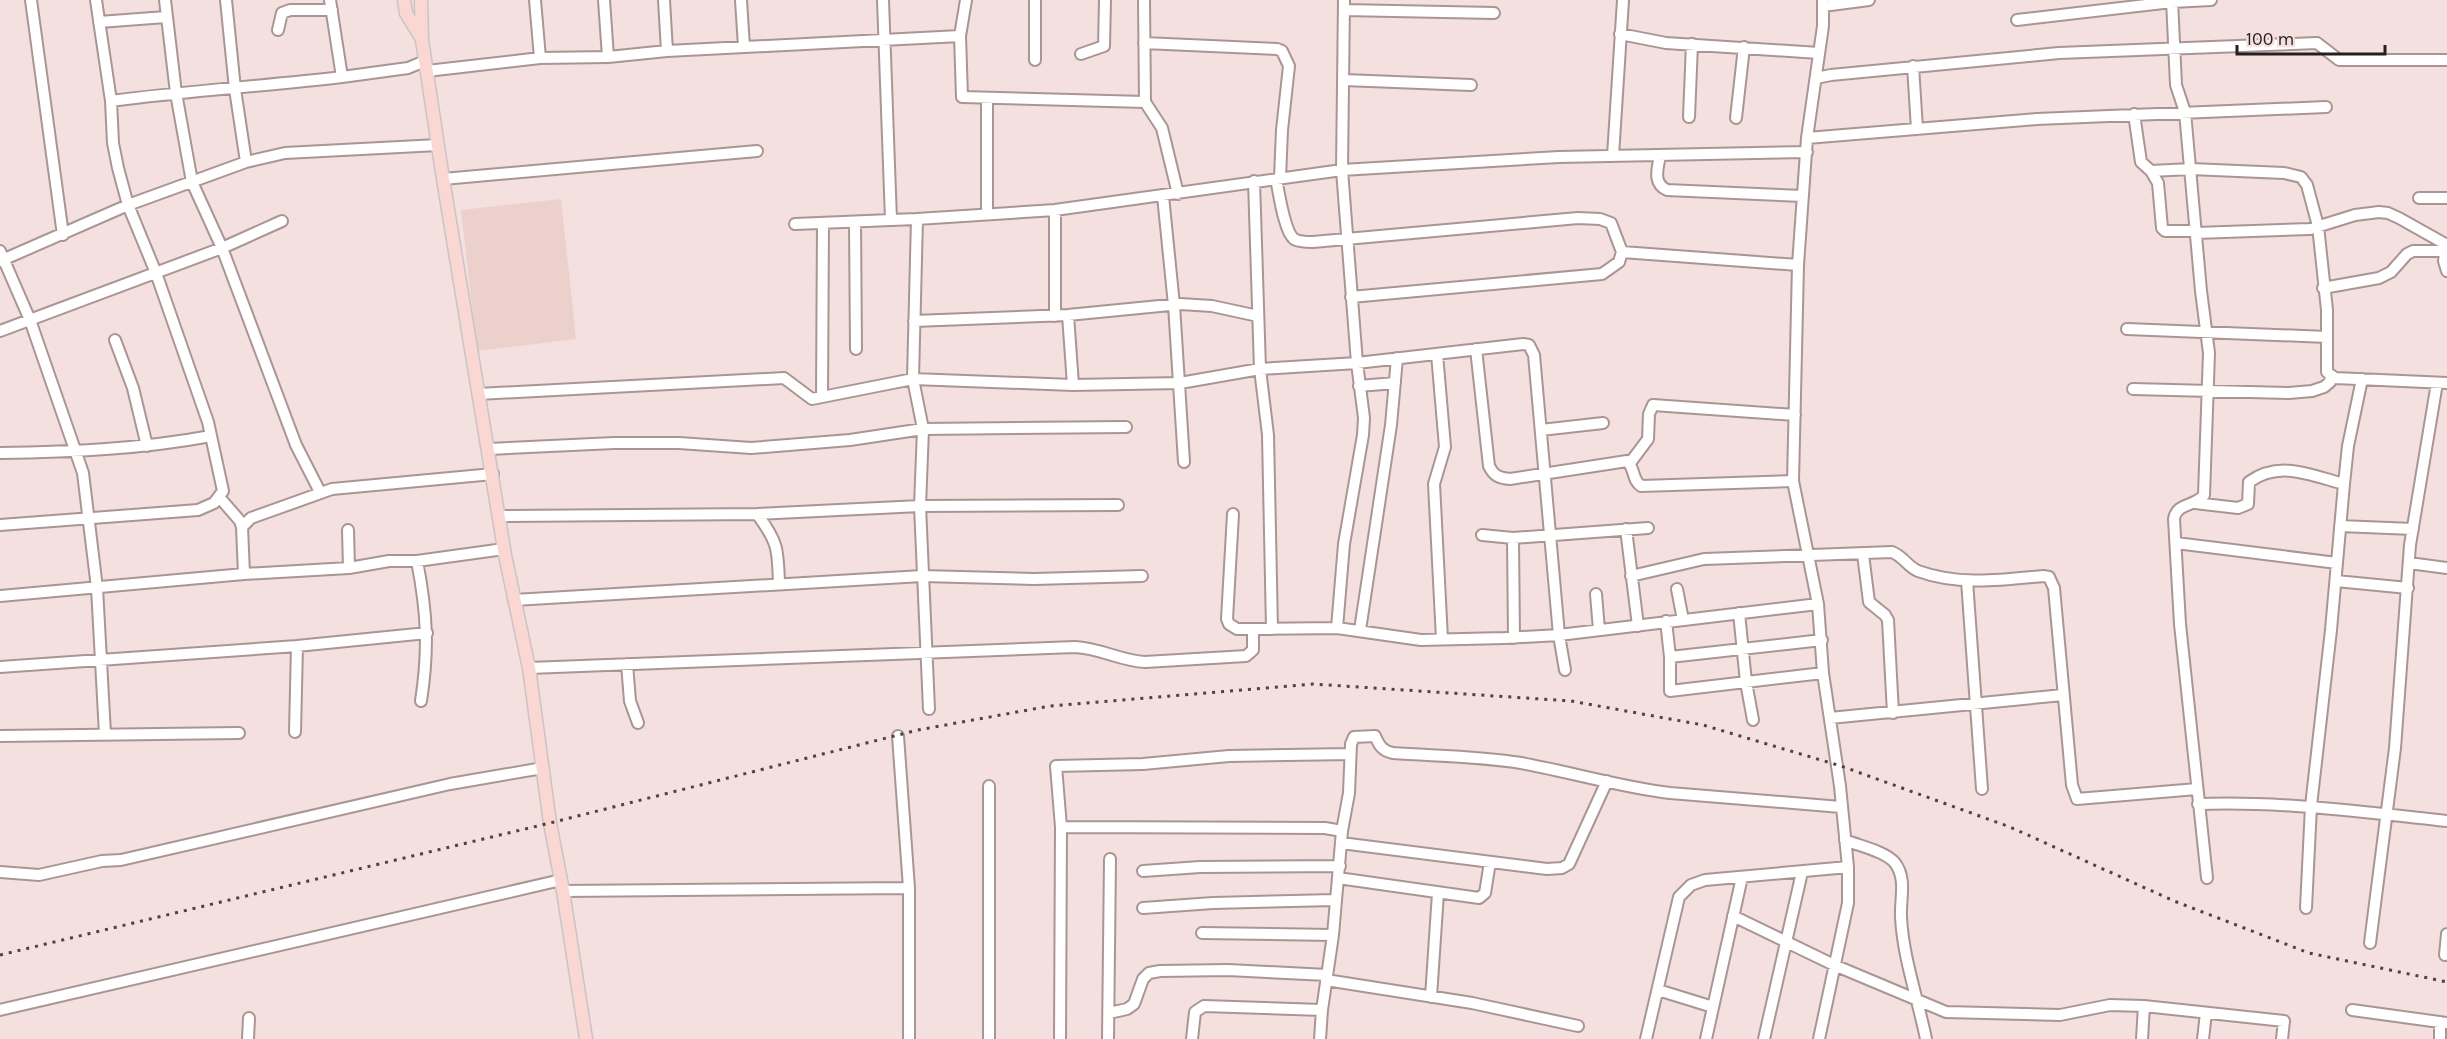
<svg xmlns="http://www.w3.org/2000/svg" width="2447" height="1039" font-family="Karla,sans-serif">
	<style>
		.built { fill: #ecd0cc }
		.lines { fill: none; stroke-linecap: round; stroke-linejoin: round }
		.minor-casing { stroke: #a99694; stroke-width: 14 }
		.major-casing { stroke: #c7c5c4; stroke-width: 15 }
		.minor { stroke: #fff; stroke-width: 10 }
		.major { stroke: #fbd7d3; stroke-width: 12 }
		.rail { stroke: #4d4342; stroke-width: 3; stroke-dasharray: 3 6; stroke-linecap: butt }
	</style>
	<rect width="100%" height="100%" fill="#f4e0de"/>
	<path class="built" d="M561,199L576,339L477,351L461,210Z"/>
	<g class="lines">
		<g class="minor-casing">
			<path id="minor" d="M31,0L63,235
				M165,0L176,93L192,182L222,248L296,445L320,492
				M535,0L540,58
				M604,0L608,57
				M664,0L667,51
				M741,0L744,47
				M883,0L891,220L917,219L913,379L923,429L920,506L929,709
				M966,0L960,36L962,97L1145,102L1144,0
				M2172,0L2176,85L2185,112L2201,291L2209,353L2204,495C2195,507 2177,502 2174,519L2180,624L2207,878
				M1823,6L1869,0
				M1344,10L1494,13
				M2017,20L2172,2L2211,0
				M99,22L166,17
				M278,30L282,13L290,10H332
				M1620,34L1666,43L1819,53
				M1144,43L1277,49L1282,51L1289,66L1282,130L1280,178
				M1081,54L1104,46L1105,0
				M1035,60V0
				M1913,66L1917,129
				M427,71L540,58L608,57L667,51L960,36
				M342,77L408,68L425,61
				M1816,78L1831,75L2059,53L2317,43L2339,60H2447
				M1344,80L1471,85
				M987,98V214
				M111,101C187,91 265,86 342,77L330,0
				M1145,102L1162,128L1178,194
				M2134,114L2141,162L2151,171L2158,183L2162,228L2165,231H2195
				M1689,117L1692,44
				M1736,118L1744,47
				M1807,138L2037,119L2326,107
				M1660,155C1658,168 1652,183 1667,190L1803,196
				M1613,156L1623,0
				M246,162L285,153L438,145
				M2151,171L2191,169L2284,173L2301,177L2307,185L2318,226L2327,310V372L2335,378L2447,383
				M443,179L757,151
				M1276,179C1279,192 1284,231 1294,239C1299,242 1307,242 1313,242L1578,218L1600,219L1611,223L1622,252L1798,265
				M1254,181L1260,369L1268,435L1272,629
				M1163,196L1174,305L1184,462
				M2419,198H2447
				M1055,210V316
				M917,219L1055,210L1342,170L1559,157L1807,152
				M855,222L856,349
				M795,224L891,220
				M2196,233L2310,229L2355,215L2379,212L2388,213L2399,218L2447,245
				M2446,245L2444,261L2447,271
				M0,251L30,320L83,473L97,588L105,734
				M0,261L128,205L246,162L235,89L226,0
				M2323,288L2379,278L2391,272L2407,254L2413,251H2445
				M1351,297L1602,274L1619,262L1622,252
				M1068,315L1073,385
				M914,321L1068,315L1180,304L1212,306L1258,316
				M2127,329L2327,337
				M0,331L222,248L282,221
				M115,340L133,388L147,446
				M1476,349L1489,466C1494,476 1499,478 1510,479L1627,461C1635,468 1632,480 1641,486L1793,481
				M1437,354L1445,447L1434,484L1442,639
				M1359,386L1395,383
				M2133,389L2289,393L2312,391L2324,387L2330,382L2331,376
				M478,394L784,378L812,399L913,379L1073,385L1180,383L1260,369L1357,363L1523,344L1529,345L1534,355L1559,635L1565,670
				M822,397L823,224
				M1541,430L1603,423
				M489,449L614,443H679L751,448L850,440L923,429L1126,427
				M0,453C71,452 141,449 211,436
				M1630,463L1648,439L1649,414L1653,405L1795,415
				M220,498L240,521L242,527
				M2195,503L2238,508L2248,504L2249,482C2280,460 2310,475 2344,484
				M757,514C778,542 778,549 779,584
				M1233,514L1227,619L1229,624L1237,629L1337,628L1421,640L1505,638L1559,635L1818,604
				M499,516L757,514L920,506L1118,505
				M0,525L198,510L214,503L223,491L208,422L156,273L128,205L118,168L113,143L111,101L96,0
				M2340,526L2413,529
				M1626,529L1638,626
				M348,530L349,568
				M1482,535L1513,538L1648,528
				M1513,538L1514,638
				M2176,543L2337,563
				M1863,554L1869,602L1885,615L1888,620L1893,713
				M417,561C427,612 429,649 421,701
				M2409,563L2447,568
				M244,574L242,527L251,518L332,489L493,474
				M1631,576L1704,559L1892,552C1903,556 1908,567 1918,571C1959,586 2001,580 2043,576L2049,577L2054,588L2072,785L2077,799L2197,789
				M1967,581L1982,789
				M2336,581L2408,588
				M1677,589L1683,620
				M1596,594L1599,630
				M0,596L244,574L349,568L389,561H417L504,549
				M514,600L922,576L1034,579L1142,576
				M1739,613L1746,682L1753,720
				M1666,621L1670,657V691L1823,673
				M1337,628L1344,544L1363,435L1364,418L1357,363L1342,170L1344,0
				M1360,630L1391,425L1397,358
				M1670,657L1822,640
				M627,664L630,701L638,723
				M0,667L297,646L427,633
				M529,668L1075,647C1100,648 1121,661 1145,662L1246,656L1253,650V631
				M1830,718L2063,695
				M295,732L297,646
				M0,736L239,733
				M898,736L909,888V1039
				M2198,804C2282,801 2364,812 2447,821
				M1061,827L1325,828L1342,831
				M1845,840C1859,846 1885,851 1895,863C1907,879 1900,899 1901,917C1903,958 1918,999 1926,1039
				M1341,843L1547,869L1562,868L1569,864L1607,781
				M1143,871L1200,867L1340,866
				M0,872L39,875L102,861L121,860L450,784L543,768
				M1338,878L1479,898L1485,893L1490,862
				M563,891L909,888
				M1143,908L1213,903L1335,900
				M2306,908L2311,806L2331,630L2344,484L2348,446L2362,379
				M1733,916L1834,965L1946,1012L2060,1015L2110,1005L2144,1006L2284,1021L2282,1039
				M1202,933L1333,935
				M2370,943L2395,748L2410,545L2437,383
				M2445,955L2447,934
				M1326,980L1472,1003L1578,1026
				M1658,990L1713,1007
				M1431,997L1438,893
				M0,1010L561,880
				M2352,1010L2447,1023
				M1109,1013L1127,1009L1134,1004L1143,979L1149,973L1160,971L1228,970L1327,975
				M2440,1022V1039
				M248,1039L249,1018
				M989,1039V786
				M1060,1039L1061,827L1056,766L1143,764L1229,756L1350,754
				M1108,1039L1110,859
				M1192,1039L1195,1012L1204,1006L1322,1010
				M1320,1039L1322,1010L1333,935L1342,831L1349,793L1351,744L1354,737L1375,736C1379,745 1382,751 1393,753C1436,756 1479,756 1521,763C1571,772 1620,787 1670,793L1841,807
				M1646,1039L1679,897L1691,885L1705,880L1848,867
				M1706,1039L1742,877
				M1764,1039L1802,872
				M1819,1039L1848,903V867L1840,786L1823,673L1818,604L1793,481L1798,265L1807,138L1823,26V0
				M2142,1039L2144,1006
				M2203,1039L2206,1013"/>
		</g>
		<g class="major-casing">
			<path id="major" d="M404,0L406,13L422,39
				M421,0L422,40L443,179L505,555L529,668L550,823L563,891L586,1039"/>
		</g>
		<use href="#minor" class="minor"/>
		<use href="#major" class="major"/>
		<path class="rail" d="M0,955L550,823L918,730L1050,706L1313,684L1571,701L1703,725L1841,766L2010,827L2174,901L2309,953L2447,982"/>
	</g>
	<path d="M2237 45v9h148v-9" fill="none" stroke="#261f1e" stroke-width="3"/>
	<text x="2246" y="45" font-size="18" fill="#261f1e" stroke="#f4e0de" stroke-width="4.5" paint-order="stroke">100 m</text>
</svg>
